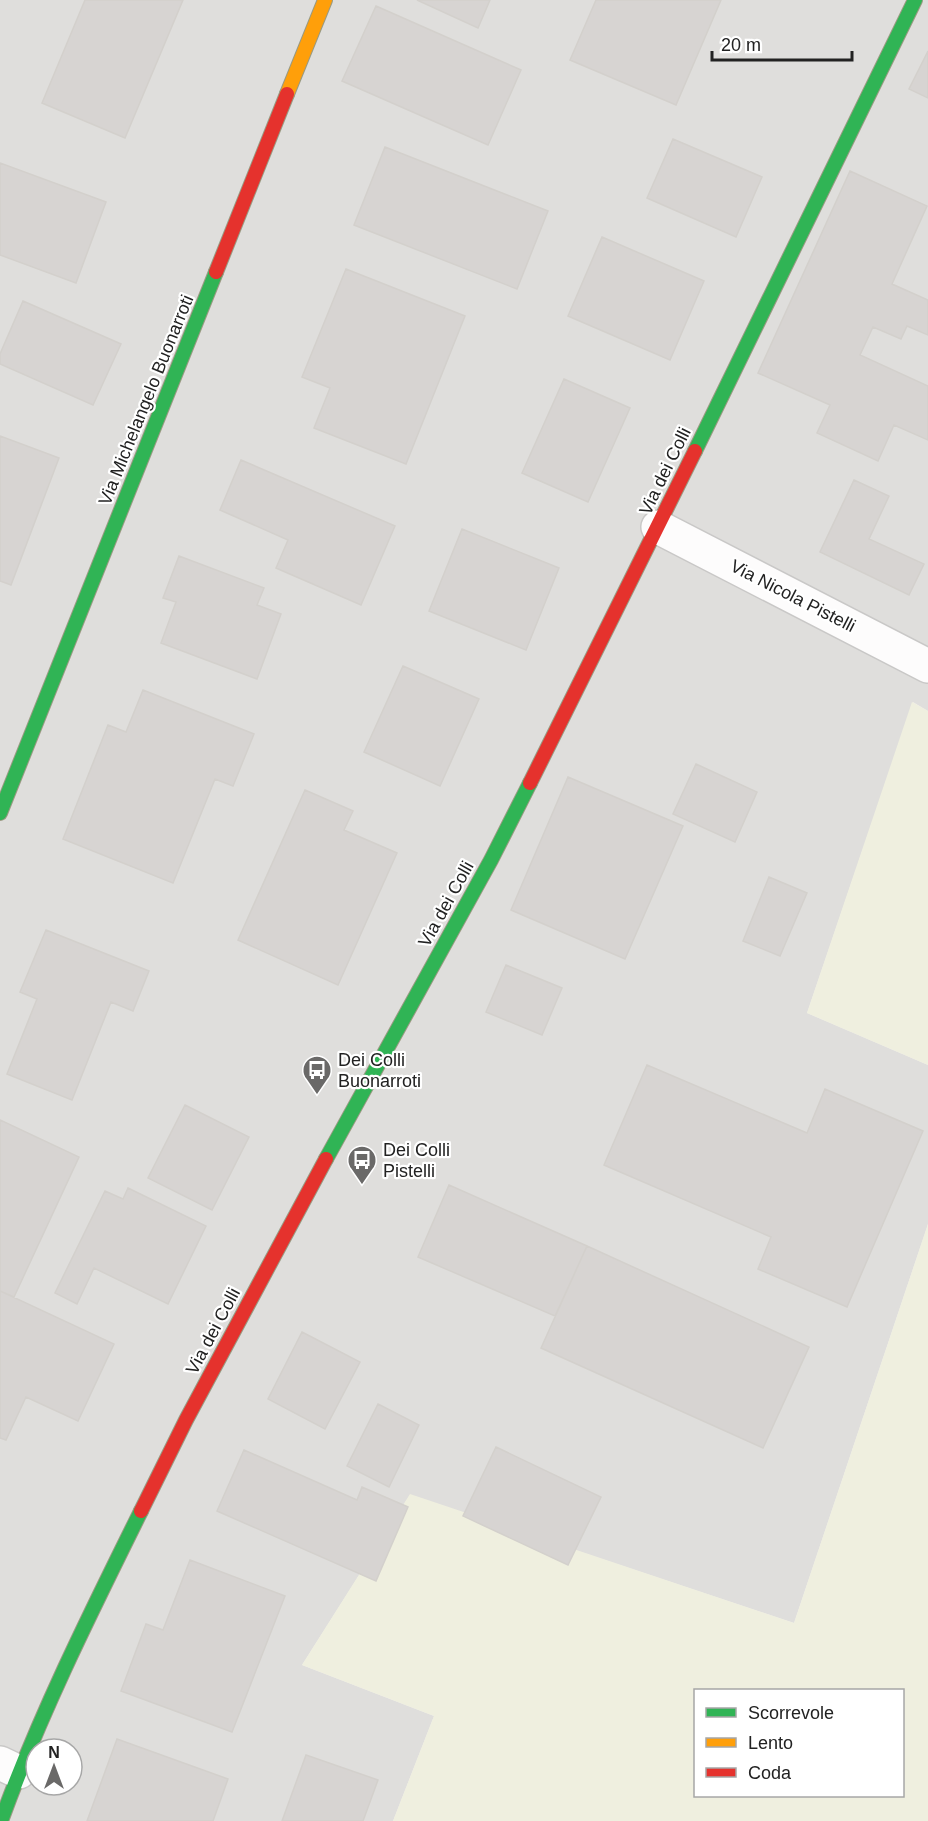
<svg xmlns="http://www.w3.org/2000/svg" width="928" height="1821" font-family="Arial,sans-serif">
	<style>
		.residential { fill: #dfdedc; fill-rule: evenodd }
		.farmland { fill: #efefdf; fill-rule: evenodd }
		.building { fill: #d7d4d2; stroke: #d3d0cc; stroke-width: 1.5 }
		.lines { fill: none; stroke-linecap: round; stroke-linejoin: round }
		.street-casing { stroke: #c9c8c7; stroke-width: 36 }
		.fast-casing { stroke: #999a82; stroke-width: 16 }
		.slow-casing { stroke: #999a82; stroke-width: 16 }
		.jam-casing { stroke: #999a82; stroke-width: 16 }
		.street { stroke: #fdfcfc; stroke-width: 33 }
		.fast { stroke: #30b455; stroke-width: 14 }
		.slow { stroke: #ff9f0a; stroke-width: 14 }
		.jam { stroke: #e5322d; stroke-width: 14 }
		.labels { text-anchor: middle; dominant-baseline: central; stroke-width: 4.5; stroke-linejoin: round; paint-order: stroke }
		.street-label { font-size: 18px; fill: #222; stroke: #fff }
		.poi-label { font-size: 18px; fill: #222; stroke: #fff; text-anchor: start }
	</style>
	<rect width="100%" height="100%" fill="#f0eeeb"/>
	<path class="residential" d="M0,0H928V711L913,702L807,1013L928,1065V1224L794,1623L410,1495L302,1665L434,1716L393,1821H0ZM36,1749H72V1785H36Z"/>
	<path class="farmland" d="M912,702L928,711V1065L807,1013Z
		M928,1224V1821H393L434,1716L302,1665L410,1494L794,1623ZM696,1690H902V1796H696Z"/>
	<path class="building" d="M85,0H183L125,138L42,103Z
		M417,0H490L478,28Z
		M596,0H721L676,105L570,60Z
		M376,6L521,70L488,145L342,81Z
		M928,51V98L909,89Z
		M673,139L762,177L736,237L647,198Z
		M385,147L548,211L517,289L354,225Z
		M0,163L106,202L76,283L0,255Z
		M850,171L927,206L892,284L928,300V335L907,326L901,339L873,327L860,355L928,386V440L894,425L878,461L817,433L830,405L758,373Z
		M602,237L704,281L670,360L568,316Z
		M346,269L465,316L406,464L314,428L330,388L302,377Z
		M23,301L121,344L93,405L0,364V354Z
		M564,379L630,408L588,502L522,473Z
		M0,436L59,458L11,585L0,581Z
		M241,460L395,526L361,605L276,568L288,540L220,510Z
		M854,480L889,496L869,539L924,564L909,595L820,552Z
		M462,529L559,568L526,650L429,611Z
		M179,556L264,588L257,605L281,614L257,679L161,643L176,602L163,598Z
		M403,666L479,699L440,786L364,752Z
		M143,690L254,734L233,786L215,779L173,883L63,839L108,725L126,732Z
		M696,764L757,792L735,842L673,814Z
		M568,777L683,826L625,959L511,910Z
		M305,790L353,811L344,830L397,853L338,985L238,940Z
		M769,877L807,893L780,956L743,941Z
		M46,930L149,971L133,1011L111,1002L72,1100L7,1074L37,999L20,992Z
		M506,965L562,988L542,1035L486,1012Z
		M647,1065L807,1133L825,1089L923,1131L847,1307L758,1269L771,1237L604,1165Z
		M185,1105L249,1137L212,1210L148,1178Z
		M0,1120L79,1157L14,1297L0,1291Z
		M449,1185L587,1246L555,1316L418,1257Z
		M128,1188L206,1226L168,1304L94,1268L77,1304L55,1293L105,1191L123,1199Z
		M587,1246L809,1347L763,1448L541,1348Z
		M0,1291L114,1344L78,1421L26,1397L6,1440L0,1438Z
		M302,1332L360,1362L325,1429L268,1399Z
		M378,1404L419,1425L389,1487L347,1466Z
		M496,1447L601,1497L568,1565L463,1516Z
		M244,1450L357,1500L362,1487L408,1507L376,1581L217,1511Z
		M190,1560L285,1596L232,1732L121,1691L146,1624L163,1630Z
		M117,1739L228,1779L213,1821H87Z
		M306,1755L378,1780L363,1821H282Z"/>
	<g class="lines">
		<g class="street-casing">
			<path id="street" d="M658,527L928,666
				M0,1763L19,1772"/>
		</g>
		<g class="fast-casing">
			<path id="fast" d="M695,451L915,0
				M0,813L216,272
				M326,1159L491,860L530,783
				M1,1821C40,1714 91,1612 141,1511"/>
		</g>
		<g class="slow-casing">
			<path id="slow" d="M287,94L325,0"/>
		</g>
		<g class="jam-casing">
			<path id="jam" d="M216,272L287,94
				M530,783L695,451
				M141,1511L186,1420L326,1159"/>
		</g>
		<use href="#street" class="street"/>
		<use href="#fast" class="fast"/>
		<use href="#slow" class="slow"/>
		<use href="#jam" class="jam"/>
	</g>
	<defs>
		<g id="bus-pin" transform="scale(1.5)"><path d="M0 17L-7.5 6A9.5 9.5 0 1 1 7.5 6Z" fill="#6a6968" stroke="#fff"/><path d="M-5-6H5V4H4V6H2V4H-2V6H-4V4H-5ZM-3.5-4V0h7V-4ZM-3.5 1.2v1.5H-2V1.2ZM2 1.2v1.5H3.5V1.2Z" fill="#fff"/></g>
	</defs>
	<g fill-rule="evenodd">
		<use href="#bus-pin" x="317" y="1070"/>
		<use href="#bus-pin" x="362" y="1160"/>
	</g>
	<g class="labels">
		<g class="street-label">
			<text transform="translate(146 400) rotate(-68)">Via Michelangelo Buonarroti</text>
			<text transform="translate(665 471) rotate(-64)">Via dei Colli</text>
			<text transform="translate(793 596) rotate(27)">Via Nicola Pistelli</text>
			<text transform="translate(446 904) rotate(-61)">Via dei Colli</text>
			<text transform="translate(213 1331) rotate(-62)">Via dei Colli</text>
		</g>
		<g class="poi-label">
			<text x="338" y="1060">Dei Colli<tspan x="338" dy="21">Buonarroti</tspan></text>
			<text x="383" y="1150">Dei Colli<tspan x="383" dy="21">Pistelli</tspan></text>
		</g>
	</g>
	<rect x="694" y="1689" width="210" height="108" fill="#ffffff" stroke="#a7a7a7" stroke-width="1.5"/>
	<rect x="706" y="1708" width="30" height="9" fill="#30b455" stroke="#a7a7a7" stroke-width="1.5"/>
	<text x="748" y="1719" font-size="18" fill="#222222">Scorrevole</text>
	<rect x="706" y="1738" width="30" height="9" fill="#ff9f0a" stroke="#a7a7a7" stroke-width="1.5"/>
	<text x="748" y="1749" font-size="18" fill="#222222">Lento</text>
	<rect x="706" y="1768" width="30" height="9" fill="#e5322d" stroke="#a7a7a7" stroke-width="1.5"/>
	<text x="748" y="1779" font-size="18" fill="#222222">Coda</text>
	<g transform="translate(54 1767)"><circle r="28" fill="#ffffff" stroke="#a7a7a7" stroke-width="1.5"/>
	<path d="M0-4.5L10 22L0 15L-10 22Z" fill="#6a6968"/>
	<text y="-9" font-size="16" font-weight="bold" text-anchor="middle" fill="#222222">N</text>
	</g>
	<path d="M712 51v9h140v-9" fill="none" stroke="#222222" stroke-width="3"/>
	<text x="721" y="51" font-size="18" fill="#222222" stroke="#ffffff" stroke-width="4.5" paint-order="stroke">20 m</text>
</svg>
